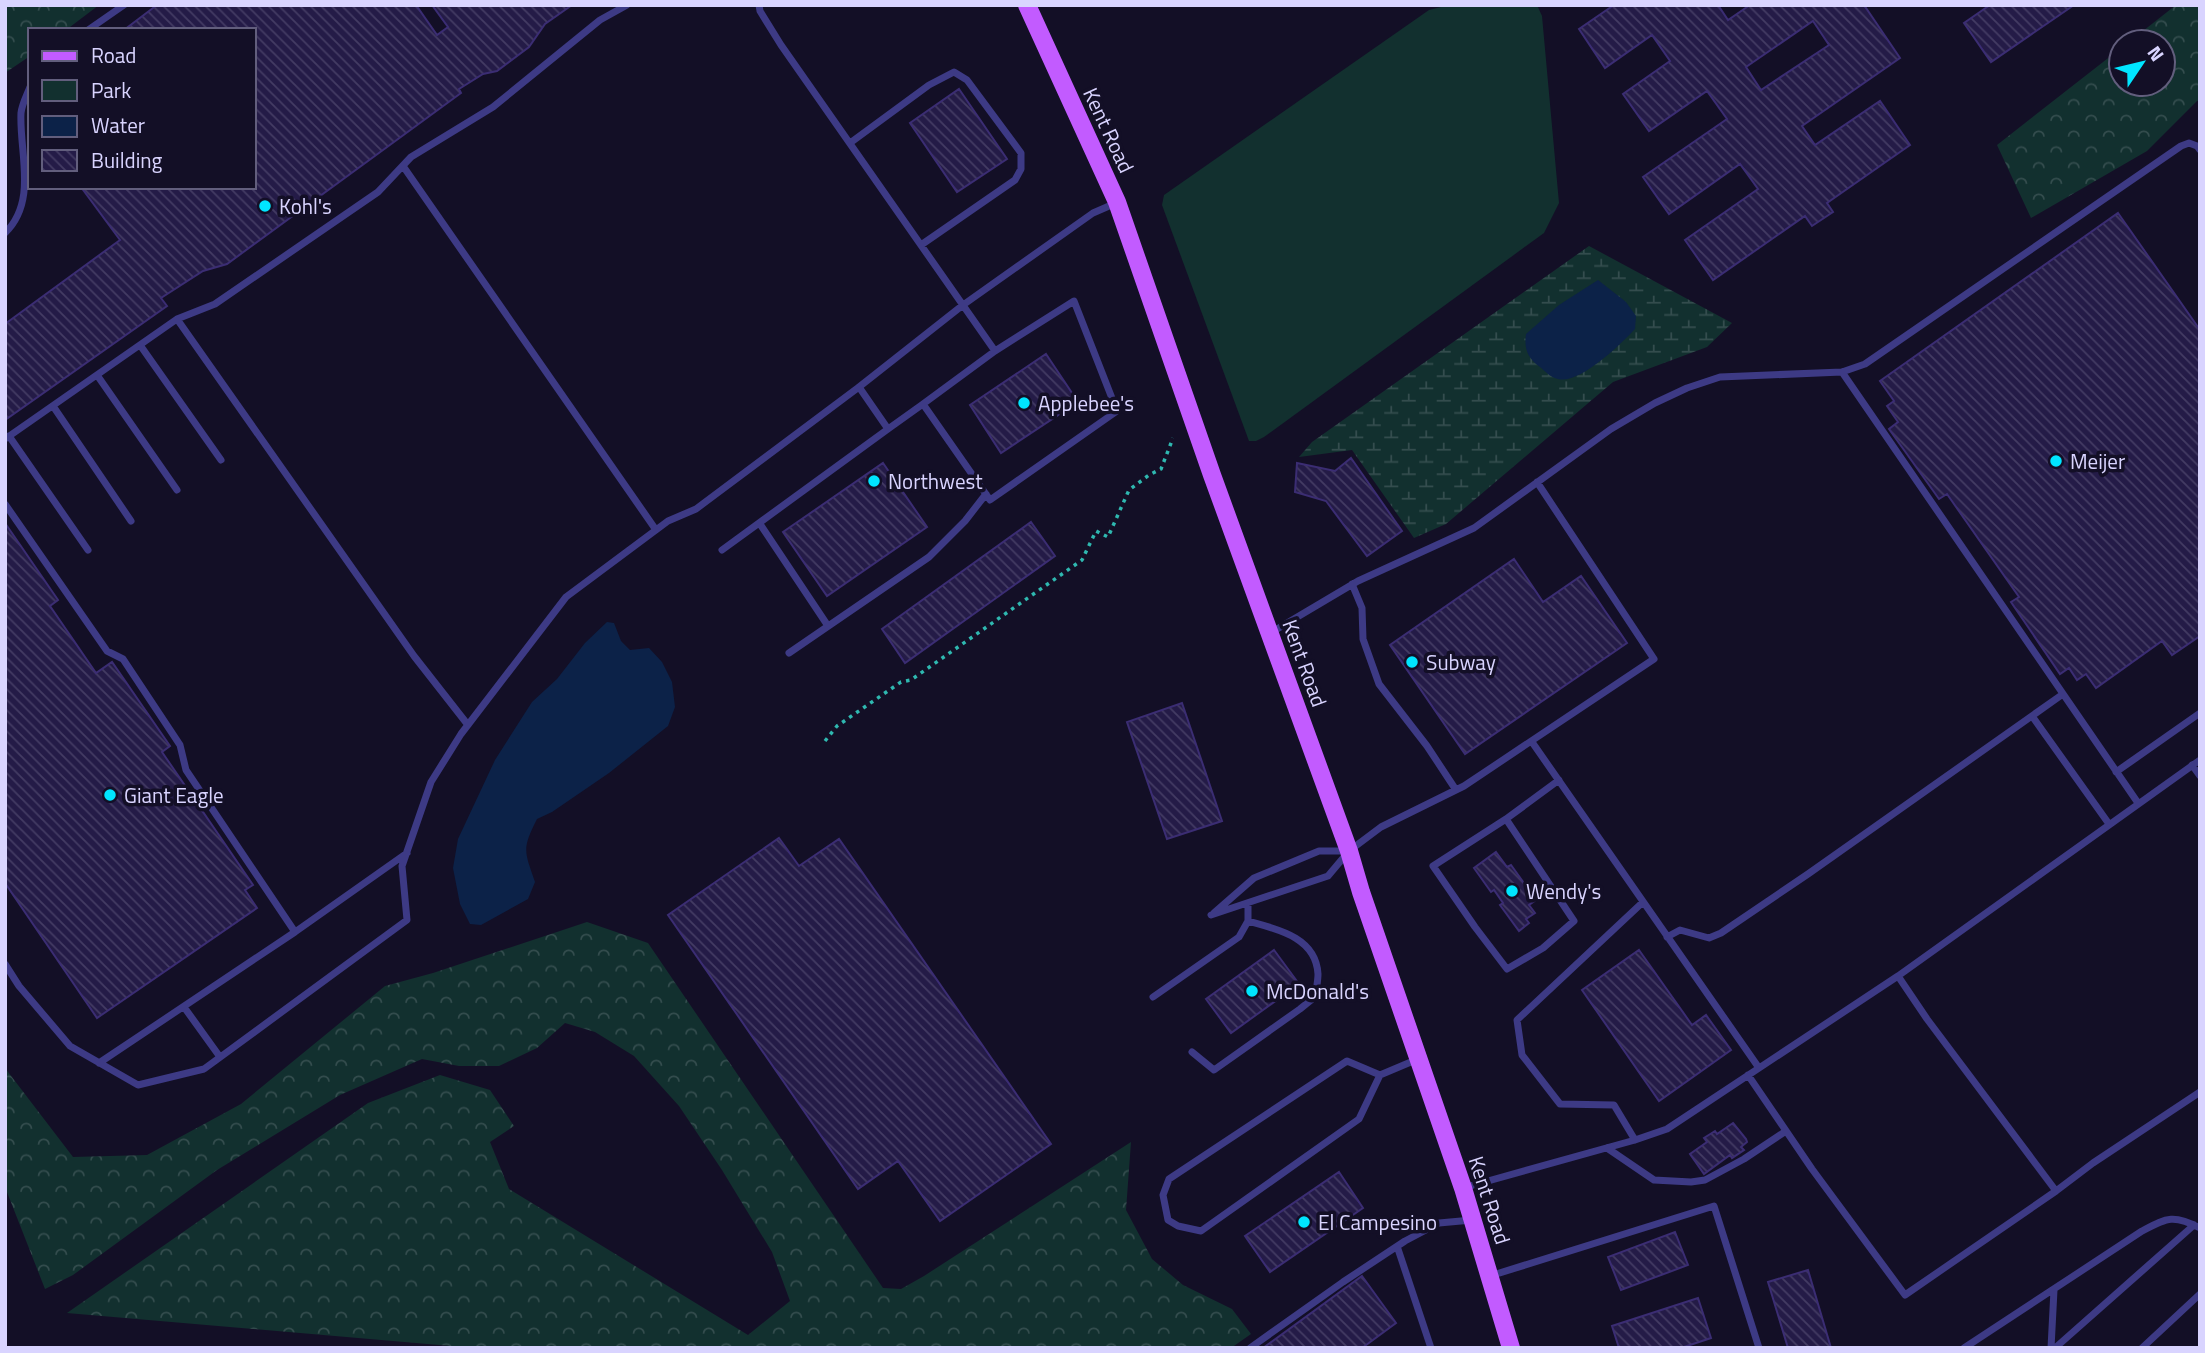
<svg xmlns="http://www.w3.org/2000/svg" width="2205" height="1353" font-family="'Titillium Web',sans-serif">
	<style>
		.green { fill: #12302f }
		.forest { fill: url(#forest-crowns) }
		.wetland { fill: url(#wetland-marsh) }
		.water { fill: #0c2248 }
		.building { fill: url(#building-back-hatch); stroke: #3b2d73; stroke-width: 2; fill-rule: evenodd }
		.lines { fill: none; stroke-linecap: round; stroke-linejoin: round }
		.path { stroke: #2fb8b0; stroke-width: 3.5; stroke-dasharray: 3.5 5; stroke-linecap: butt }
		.service { stroke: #3d3a85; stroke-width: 7 }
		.primary { stroke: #c25bff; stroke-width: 18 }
		.poi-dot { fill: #00e5ff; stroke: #130f26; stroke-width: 2.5 }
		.labels { text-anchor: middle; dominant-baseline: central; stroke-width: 7; stroke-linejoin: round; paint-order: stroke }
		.street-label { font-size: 21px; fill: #d9d4ff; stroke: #130f26 }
		.poi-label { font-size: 21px; fill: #d9d4ff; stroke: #130f26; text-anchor: start }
	</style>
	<defs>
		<pattern id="forest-crowns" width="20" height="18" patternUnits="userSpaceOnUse" patternTransform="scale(1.75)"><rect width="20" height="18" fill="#12302f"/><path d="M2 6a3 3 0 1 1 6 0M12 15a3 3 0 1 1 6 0" fill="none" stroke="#344d4e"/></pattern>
		<pattern id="wetland-marsh" width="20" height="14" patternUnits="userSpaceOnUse" patternTransform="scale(1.75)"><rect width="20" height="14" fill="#12302f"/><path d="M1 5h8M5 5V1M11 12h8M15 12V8" fill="none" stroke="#344d4e"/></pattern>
		<pattern id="building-back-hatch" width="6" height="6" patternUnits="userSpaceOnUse" patternTransform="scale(1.75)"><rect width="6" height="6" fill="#241b47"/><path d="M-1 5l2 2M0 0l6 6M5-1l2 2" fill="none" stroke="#433b63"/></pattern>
	</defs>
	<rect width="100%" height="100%" fill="#130f26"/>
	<path class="green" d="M1449,5H1537L1542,16L1559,203L1544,233L1264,437L1256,441H1249L1162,205L1164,195L1429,10Z"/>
	<path class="forest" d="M5,5H99L66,30H30V56L5,73Z
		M2176,5H2200V100L2197,101L2147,151L2031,218L1997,145L2121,48V84H2163V42H2129Z
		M587,922L648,943L883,1288L901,1289L924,1276L1131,1142L1126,1210L1152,1259L1183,1285L1232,1309L1251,1334L1231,1348H474L67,1313L368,1103L440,1075L490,1090L514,1126L490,1142L509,1189L748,1335L790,1301L772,1252L722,1170L679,1106L634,1056L595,1032L565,1023L537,1048L499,1066H459L422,1059L340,1095L217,1170L73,1275L45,1289L5,1187V1068L73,1157L147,1155L241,1104L385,986L433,973Z"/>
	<path class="wetland" d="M1589,246L1732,323L1707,347L1613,382L1446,524L1414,538L1352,450L1299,457L1312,442Z"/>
	<path class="water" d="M1598,280L1626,302L1636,316L1635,329C1621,344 1579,385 1558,379C1551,378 1545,371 1540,367C1527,358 1524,348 1526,334L1559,305Z
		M607,622L614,623L621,641L630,650L649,648L662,662L672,682L675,707L668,726L609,773L552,812L537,819C522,849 524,850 535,882L528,899L481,925L470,924L460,904L453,868L458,839L495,760L532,702L557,679L585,643Z"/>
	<path class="building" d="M157,5H416L437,35L448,27L432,5H572L545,24L529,47L497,71L483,74L459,89L461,93L227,264L203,271L161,298L167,306L5,420V324L120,240L81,187H254V30H124Z
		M1614,5H1718L1728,20L1750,5H1864L1900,58L1802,126L1815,145L1880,101L1910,145L1827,203L1833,212L1812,226L1805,216L1713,280L1685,240L1758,189L1740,164L1669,214L1643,177L1727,119L1707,91L1649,131L1623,94L1670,61L1652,35L1605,68L1579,29ZM1813,21L1829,45L1761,90L1746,67Z
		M1990,5H2074L1991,62L1964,23Z
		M959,89L1007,159L957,192L910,123Z
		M2118,213L2200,330V636L2172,655L2162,641L2096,688L2086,674L2077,680L2069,668L2060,674L2011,602L2019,597L1947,494L1939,499L1889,429L1898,422L1887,406L1894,401L1880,381Z
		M1046,354L1078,402L1001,453L970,405Z
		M1351,458L1402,531L1367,556L1326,501L1295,492L1297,463L1335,471Z
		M883,463L927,527L827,596L783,532Z
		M1031,522L1055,556L905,663L882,629Z
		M5,523L58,600L50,606L96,673L112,662L170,746L162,752L253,885L245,890L257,908L97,1018L5,883Z
		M1514,559L1543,602L1581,576L1627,643L1465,754L1390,645Z
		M1182,703L1222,821L1167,839L1127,722Z
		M779,838L799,866L839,839L1051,1144L940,1221L898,1161L858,1189L668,915Z
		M1496,852L1507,867L1511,865L1536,900L1529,905L1535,913L1526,919L1529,923L1519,931L1500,905L1503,903L1494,890L1491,892L1474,868Z
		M1274,950L1299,984L1231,1033L1206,999Z
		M1639,950L1692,1025L1706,1015L1731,1050L1659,1101L1582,990Z
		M1733,1123L1746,1139L1747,1142L1741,1147L1744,1150L1732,1158L1730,1155L1704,1174L1690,1154L1707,1142L1704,1138L1715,1131L1717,1134Z
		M1339,1172L1363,1208L1270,1272L1245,1236Z
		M1675,1232L1688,1265L1621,1290L1608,1257Z
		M1808,1270L1831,1348H1788L1768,1282Z
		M1362,1276L1396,1323L1362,1348H1263Z
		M1698,1298L1711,1338L1681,1348H1619L1612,1326Z"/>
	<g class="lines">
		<path class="path" d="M825,741L837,726L901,682L911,680L1082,560L1096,531L1108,537L1129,490L1149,475L1161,469L1173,438"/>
		<path class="service" d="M759,5L760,11L781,45L995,351L923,404L990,500L1117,411L1074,301L995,351
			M88,30L124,5
			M850,143L929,85L954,72L967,80L1021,153V169L1015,180L921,245
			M403,166L656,530
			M5,233C38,201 19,152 21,113C22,104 27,95 30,87
			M177,319L414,656L468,725
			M140,345L221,460
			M1842,372L2138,803
			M97,375L177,490
			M859,387L888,429L923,404
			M53,406L131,521
			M9,436L88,550
			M5,439L177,319L215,304L378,192L411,157L493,107L600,20L627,5
			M5,504L107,651L123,659L180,745L186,770L295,932L407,853
			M760,524L828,626
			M722,550L888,429
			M1352,584L1362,608L1363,639L1379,684L1427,746L1456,790
			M1272,632L1358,581L1474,528L1611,429L1655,403L1687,388L1720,377L1842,372L1865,364L2181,146L2189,143L2197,146L2200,150
			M789,653L929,557L965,521L986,494
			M2032,716L2109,824
			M1532,742L1759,1068
			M2192,765L2200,776
			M2116,772L2200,713
			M1506,819L1574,921L1543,948L1507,969L1475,927L1433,866L1506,819L1559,780
			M1214,913L1254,878L1319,851H1348
			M1211,915L1328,876L1349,851L1381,827L1464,786L1654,659L1537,482
			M1667,937L1680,930L1709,938L1721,933L1808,874L2063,694
			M5,964L19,986L70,1046L138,1085L204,1069L407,920L402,866L431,782L461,734L566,597L668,521L696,509L704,503L859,387L963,305L1093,213L1116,203
			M1898,976L1927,1019L2056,1191L2093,1163L2200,1092
			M1153,997L1239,937L1248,921
			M184,1007L220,1057
			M1192,1052L1214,1070L1300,1009L1316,996C1316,989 1318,981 1318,974C1316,937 1277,929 1248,921V903
			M99,1063L295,932
			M1380,1075L1359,1119L1201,1231L1178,1226L1168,1220L1163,1195L1169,1179L1347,1061L1380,1075L1418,1059
			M1748,1075L1812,1169L1905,1295L2056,1191
			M1635,1140L1614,1105L1560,1104L1522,1055L1517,1020L1643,902
			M1607,1148L1654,1180L1691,1182L1705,1180L1744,1159L1786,1131
			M1463,1188L1635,1140L1667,1129L1898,976L2200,760
			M1397,1246L1431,1348
			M1490,1276L1714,1206L1759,1348
			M1250,1348L1343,1282L1405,1241L1439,1223L1472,1220
			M1964,1348L2142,1231C2167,1218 2173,1214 2200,1228
			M2051,1348L2054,1290
			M2055,1348L2194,1225
			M2142,1348L2200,1294"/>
		<path class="primary" d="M1027,5L1117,202L1212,475L1349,851L1361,892L1463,1188L1511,1348"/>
	</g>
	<g class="poi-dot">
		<circle cx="265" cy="206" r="7"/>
		<circle cx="1024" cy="403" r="7"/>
		<circle cx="2056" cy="461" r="7"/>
		<circle cx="874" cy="481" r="7"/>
		<circle cx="1412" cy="662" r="7"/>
		<circle cx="110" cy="795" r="7"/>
		<circle cx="1512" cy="891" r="7"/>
		<circle cx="1252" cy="991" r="7"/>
		<circle cx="1304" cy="1222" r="7"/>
	</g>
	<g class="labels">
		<g class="street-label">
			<text transform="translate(1109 130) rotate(65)">Kent Road</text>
			<text transform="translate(1305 663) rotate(70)">Kent Road</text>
			<text transform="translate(1490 1200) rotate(72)">Kent Road</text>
		</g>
		<g class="poi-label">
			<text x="279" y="206">Kohl's</text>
			<text x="1038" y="403">Applebee's</text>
			<text x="2070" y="461">Meijer</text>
			<text x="888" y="481">Northwest</text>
			<text x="1426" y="662">Subway</text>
			<text x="124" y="795">Giant Eagle</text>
			<text x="1526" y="891">Wendy's</text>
			<text x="1266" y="991">McDonald's</text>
			<text x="1318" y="1222">El Campesino</text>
		</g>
	</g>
	<rect width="2205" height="1353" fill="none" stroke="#d9d4ff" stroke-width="14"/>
	<rect x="28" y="28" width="228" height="161" fill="#130f26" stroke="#625e7d" stroke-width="2"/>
	<rect x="42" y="51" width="35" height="10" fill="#c25bff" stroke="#625e7d" stroke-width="2"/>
	<text x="91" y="63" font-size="21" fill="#d9d4ff">Road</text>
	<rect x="42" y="80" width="35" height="21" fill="#12302f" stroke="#625e7d" stroke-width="2"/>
	<text x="91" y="98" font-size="21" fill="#d9d4ff">Park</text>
	<rect x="42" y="116" width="35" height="21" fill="#0c2248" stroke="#625e7d" stroke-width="2"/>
	<text x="91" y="133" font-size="21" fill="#d9d4ff">Water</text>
	<rect x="42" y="150" width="35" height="21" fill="url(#building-back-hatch)" stroke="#625e7d" stroke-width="2"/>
	<text x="91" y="168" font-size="21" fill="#d9d4ff">Building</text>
	<g transform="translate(2142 63) rotate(55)"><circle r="33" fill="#130f26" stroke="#625e7d" stroke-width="2"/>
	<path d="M0-5L12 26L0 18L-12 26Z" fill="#00e5ff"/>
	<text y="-10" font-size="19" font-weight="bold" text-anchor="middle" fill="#d9d4ff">N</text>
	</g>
</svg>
